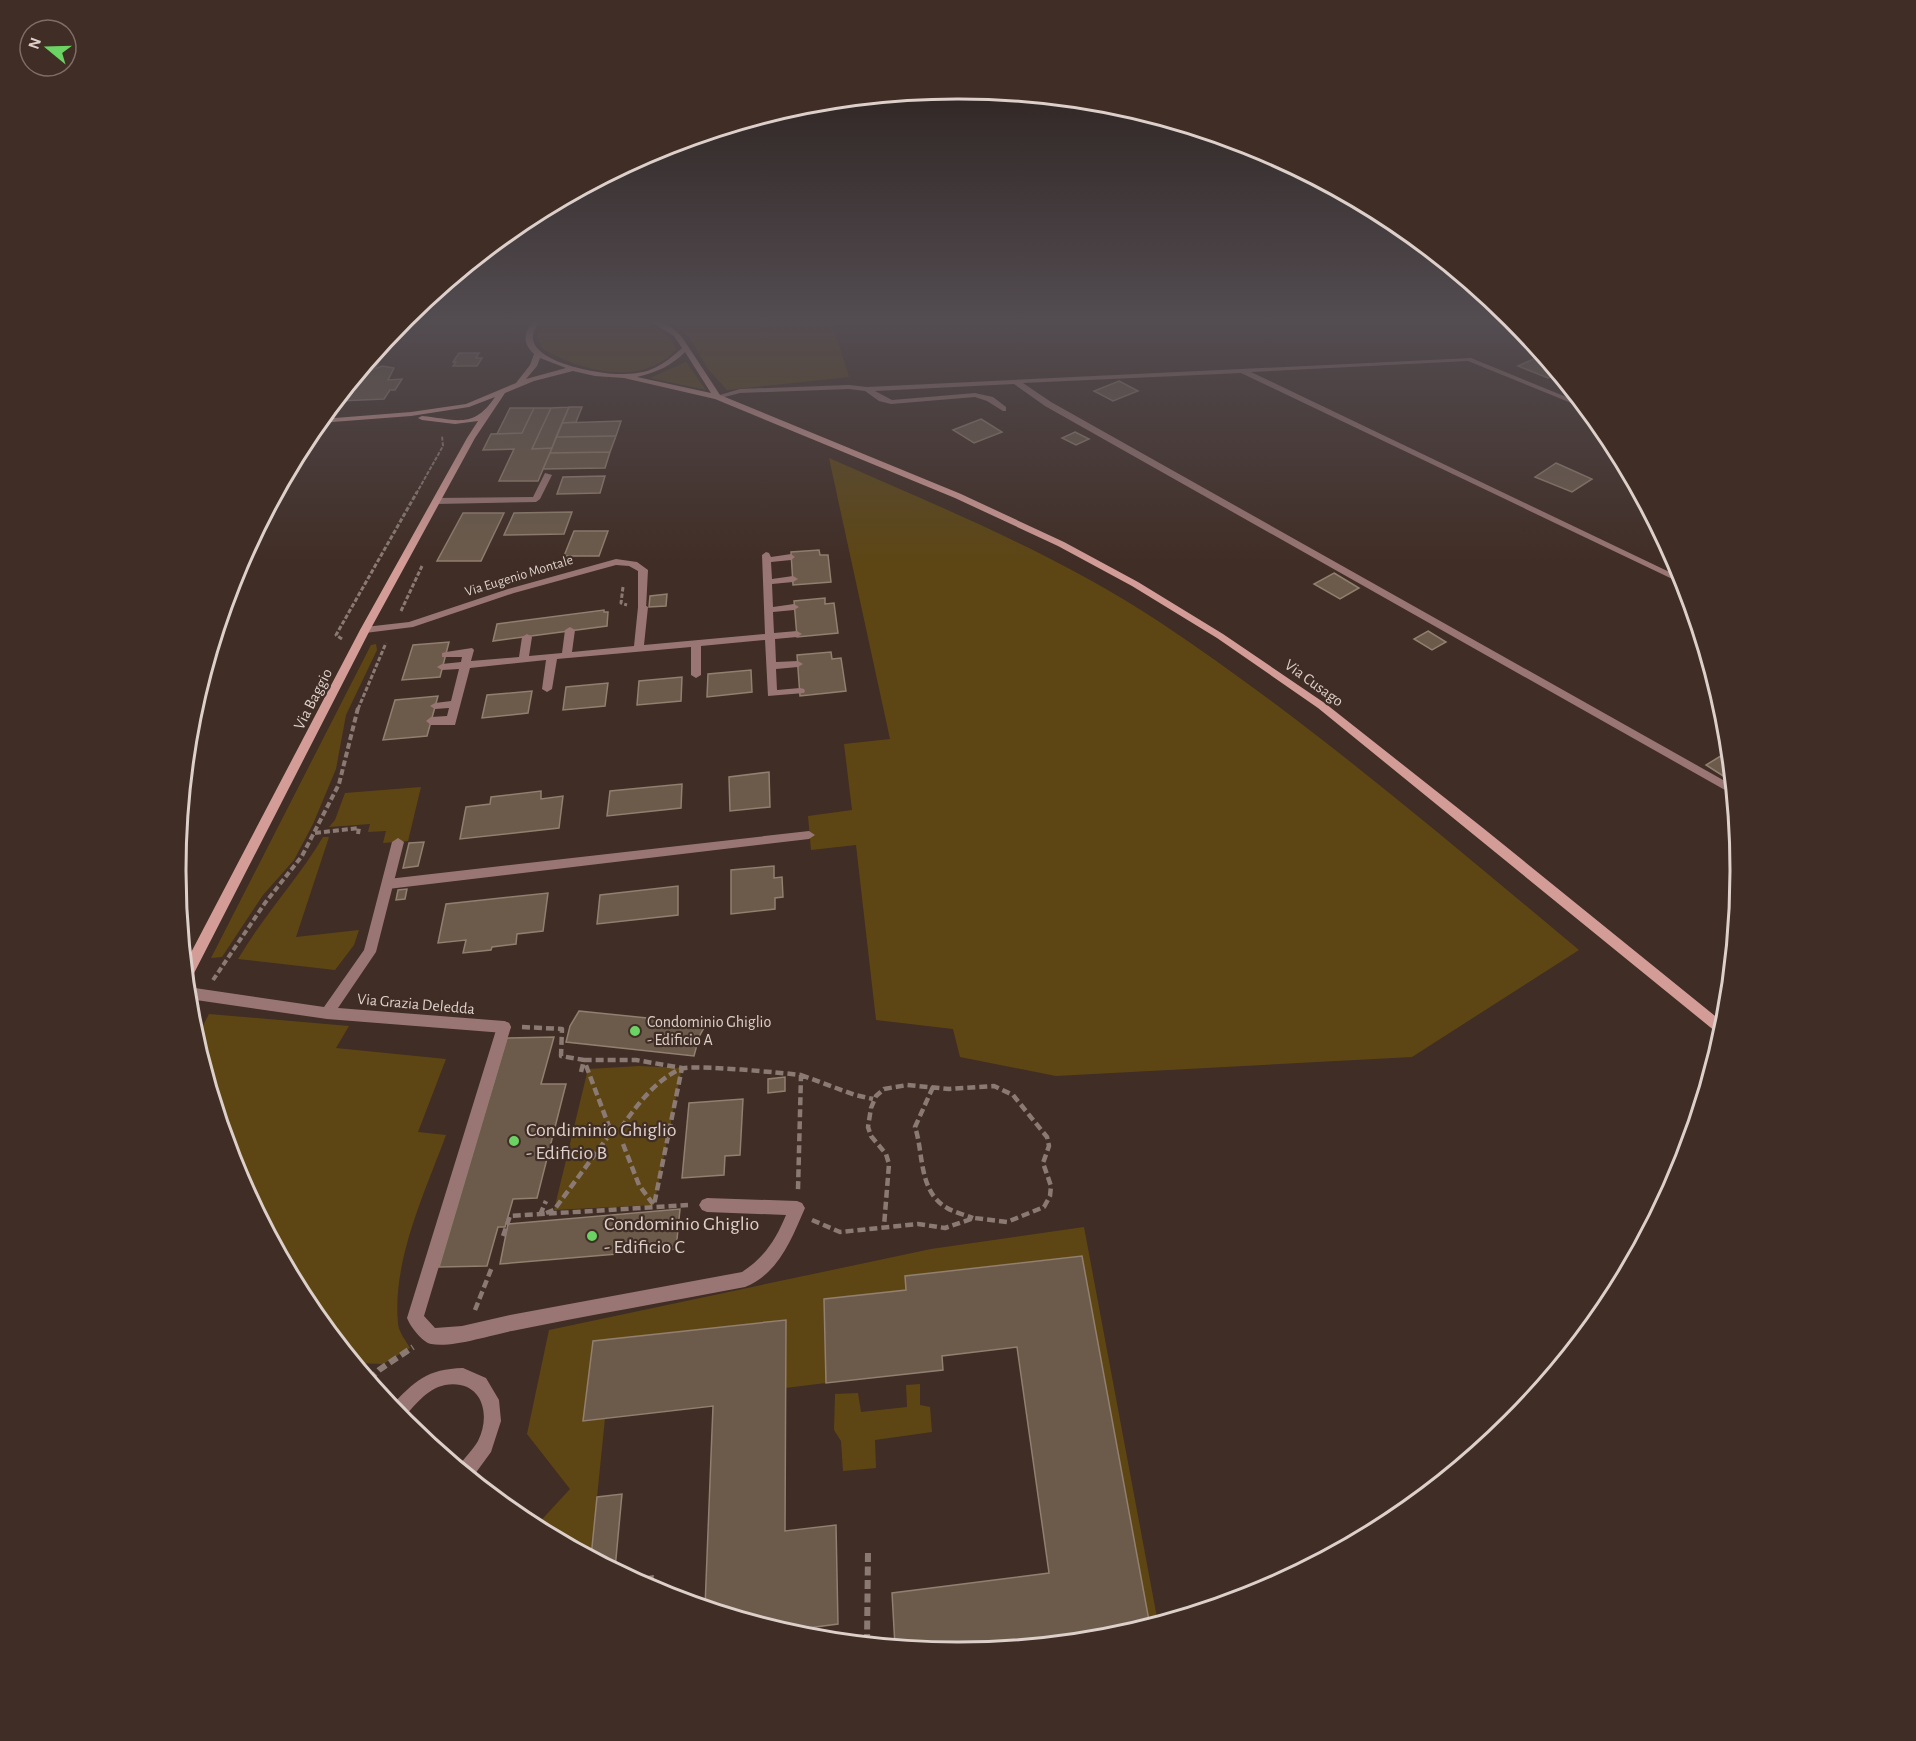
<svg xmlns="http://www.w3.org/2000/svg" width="1916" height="1741" font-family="'Alegreya Sans',sans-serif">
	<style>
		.green { fill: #5d4614 }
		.building { fill: #6c5b4b; stroke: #917f6f; stroke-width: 1.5 }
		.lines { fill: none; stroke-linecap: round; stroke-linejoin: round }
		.path-far4 { stroke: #8a7a73; stroke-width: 2; stroke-dasharray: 4 1.5; stroke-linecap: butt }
		.path-far3 { stroke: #8a7a73; stroke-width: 3; stroke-dasharray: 4.5 2; stroke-linecap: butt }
		.path-far2 { stroke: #8a7a73; stroke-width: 4; stroke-dasharray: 6 3; stroke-linecap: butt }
		.path-far1 { stroke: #8a7a73; stroke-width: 4.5; stroke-dasharray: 8 4; stroke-linecap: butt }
		.path { stroke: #8a7a73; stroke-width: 6; stroke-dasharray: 9 4.5; stroke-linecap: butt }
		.lane { fill: #997673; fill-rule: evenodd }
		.street { fill: #997673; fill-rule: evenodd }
		.secondary { fill: #d39c97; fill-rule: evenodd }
		.poi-dot { fill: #6bd363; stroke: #402d25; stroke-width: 2 }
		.labels { text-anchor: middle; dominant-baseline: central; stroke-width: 4.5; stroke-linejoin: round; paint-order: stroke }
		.far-street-label { font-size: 14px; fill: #ddd0ca; stroke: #402d25 }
		.street-label { font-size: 16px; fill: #ddd0ca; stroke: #402d25 }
		.poi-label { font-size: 16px; fill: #ddd0ca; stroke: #402d25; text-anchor: start }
		.near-poi-label { font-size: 20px; fill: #ddd0ca; stroke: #402d25; text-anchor: start }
		.rim { fill: none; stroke: #ddd0ca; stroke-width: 3 }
	</style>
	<rect width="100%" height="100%" fill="#402d25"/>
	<path class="green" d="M550,320C582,320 663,310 676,349C644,388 579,371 542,348C535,335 537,327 550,320Z
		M831,320L849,377L727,390L708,369L689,337L672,321Z
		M686,362L706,390L650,378Z
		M829,458C938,506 1059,555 1158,621C1307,720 1442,836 1579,950L1412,1057L1056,1076L960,1057L953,1029L876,1020L856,845L811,850L808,816L852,810L844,744L890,739Z
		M376,644L377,650L346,715L336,769L313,824L294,860L263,895L222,957L211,958L371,645Z
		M421,787L408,841L383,843L386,831L368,832L370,824L329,827L335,820L345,793Z
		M323,837H329L296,937L359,930L354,945L335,970L238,959C264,915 298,879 323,837Z
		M209,1014L349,1026L336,1048L446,1059L418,1132L446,1135C425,1192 392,1261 398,1323C398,1331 406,1341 410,1348L383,1364L355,1363L308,1305L235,1169L196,1039Z
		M639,1066L682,1068L654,1205L554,1210L588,1069Z
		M1084,1227L1158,1623L1150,1626L1082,1256L905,1277L906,1290L824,1299L826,1383L785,1388V1320L593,1341L583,1420L605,1418L591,1557L535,1527L570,1489L527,1434L549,1330L931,1249Z
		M920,1384V1405L930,1407L932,1432L875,1440L876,1468L843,1471L841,1441L834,1430L835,1394L858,1393L861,1412L907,1407L906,1385Z"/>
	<path class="building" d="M459,353H479L476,358H482L477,366H453L456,362H453Z
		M1540,356L1544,357L1557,374L1548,378L1518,366Z
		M367,364H378L374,369L382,366L394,368L388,380L402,379L395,390H390L384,399L340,401Z
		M1119,381L1138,391L1113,401L1094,391Z
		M569,407H582L576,422L562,423Z
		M569,407L552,448L532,449L551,408Z
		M510,408H534L522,433L497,434Z
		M534,408H551L532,449L552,448L538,481H499L514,449L483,450L491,434L522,433Z
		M981,419L1002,432L974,443L953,430Z
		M621,421L616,436L556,437L562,423Z
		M1075,432L1089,439L1076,445L1062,438Z
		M616,436L610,452L550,453L556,437Z
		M610,452L605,468L543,469L550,453Z
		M1556,463L1592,479L1572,492L1535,477Z
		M605,476L600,493L557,494L563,477Z
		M572,512L564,534L504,535L514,513Z
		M463,513H504L481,561H437Z
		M574,531H608L599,556H564Z
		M819,550L820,555H828L831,582L793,585L791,552Z
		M1334,573L1359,588L1340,599L1314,584Z
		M667,594L666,606L649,607L650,596Z
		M825,598V604L834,603L838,633L797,637L794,601Z
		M604,610V612H608L607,626L493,641L497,624Z
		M1428,631L1446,642L1432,650L1414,639Z
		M449,642L440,677L402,680L413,645Z
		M831,652L832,659L841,658L846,691L800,696L797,655Z
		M751,670L752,692L707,697L708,674Z
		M682,677L681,701L637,705L639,681Z
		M608,683L605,706L563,710L566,687Z
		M532,691L528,713L482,718L487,695Z
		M438,696L427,736L383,740L395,700Z
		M1724,754L1729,757L1731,781L1706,765Z
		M769,772L770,807L730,811L729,777Z
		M682,784L681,808L607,816L610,791Z
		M541,791V799L563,796L559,828L460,839L466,807L490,804L491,797Z
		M424,842L418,866L403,868L409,843Z
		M774,866V878L782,877L783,897L775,898V909L731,914V870Z
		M678,886V915L597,924L600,895Z
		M407,889L405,899L396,900L398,890Z
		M548,893L543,931L517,934L516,944L492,947L491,950L463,953L466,940L438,943L446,904Z
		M579,1011L706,1024L699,1037L694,1056L566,1042L570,1026Z
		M554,1037L541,1084H566L537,1198L513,1199L505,1227H498L487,1266L439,1267L507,1038Z
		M785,1077V1091L768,1093V1079Z
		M743,1099L740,1155L725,1156L724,1175L682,1178L689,1103Z
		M680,1209L676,1249L500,1264L508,1224Z
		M1082,1256L1150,1626L1110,1638L958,1652L895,1646L892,1593L1049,1573L1017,1347L942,1356L943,1370L826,1383L824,1299L906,1290L905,1276Z
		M786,1320L785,1531L836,1525L838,1624L785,1631L705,1607L713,1406L583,1421L593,1341Z
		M622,1494L615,1569L591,1557L597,1497Z
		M653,1576L652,1589L633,1579Z"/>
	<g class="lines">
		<path class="path-far4" d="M416,494L443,446L442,436"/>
		<path class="path-far3" d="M623,587L621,603L627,605
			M401,611L422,566
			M342,639L336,635L417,492
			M358,709L386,643"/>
		<path class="path-far2" d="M315,833L359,828L358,834
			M213,980L265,903L302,856L339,784L358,708"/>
		<path class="path-far1" d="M191,1023L196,1013
			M522,1027L562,1029L561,1056L584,1060L610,1129L615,1133
			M581,1072L584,1060H636L682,1068L654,1205
			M801,1075L855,1095L873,1099
			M933,1087L915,1127C924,1154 918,1191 947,1208C954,1212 965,1215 973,1218
			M621,1128C636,1106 655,1081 680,1069C692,1064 783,1073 801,1075L798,1190
			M623,1144L639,1185L653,1204
			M546,1213L554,1210L607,1138
			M540,1215L546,1201
			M812,1220L840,1232L918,1224L945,1228L974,1218L1007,1222L1044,1207L1050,1196L1051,1186L1043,1163L1049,1146L1047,1137L1013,1095L994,1086L949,1089L907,1085L884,1089L876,1096L871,1108L868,1127L871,1136L886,1154L889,1164L884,1226
			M503,1236L510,1216L688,1205
			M475,1310L492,1267"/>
		<path class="path" d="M369,1380L379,1370L413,1347
			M867,1643L868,1551"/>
		<path class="lane" d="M1471,358L1581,403L1586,409L1468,361L1251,372L1682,578L1685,585L1241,373L1023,383L1051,402L1732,785V794L1045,406L1014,384L875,391L892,400L975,393L993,397L1006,407V411H1003L987,401L975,397L891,404L879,401L865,391L849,389L740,393L717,399L713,397L740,389L849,385L867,387Z
			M545,473L552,475L540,499L536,502L436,504L432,501L436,498L533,497Z
			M766,552L769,553L771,557L791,554L795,557L791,560L771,562L772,579L793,576L798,579L793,582L772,584L773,607L794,604L799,607L794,610L773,612L774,633L797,631L802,634L797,637L775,639L776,662L798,661L803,664L798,667L776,669L777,690L800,688L804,689L805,691L804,693L768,696L765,640L701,646V675L696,678L691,675V647L557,659L552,689L547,692L542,689L546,660L470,668L455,725H431L426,721L431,717L447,716L449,708L435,709L430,706L435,703L451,701L459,669L442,670L437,667L442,664L461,662L462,657H442V653L446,652L472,648L474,650L471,661L519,657L522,637L527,634L532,637L529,656L562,653L565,630L570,627L575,630L572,652L634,646L638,607L643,604L648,607L644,645L765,634L762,555Z
			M809,831L815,835L809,839L388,889L384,887L382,884L384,881L388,879Z
			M504,1021L509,1023L511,1027L424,1316L435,1328L462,1326L510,1315L742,1272C765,1257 776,1239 786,1215L707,1212L702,1210L699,1205L702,1200L707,1198L797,1201L802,1203L805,1208C791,1240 779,1273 745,1287C667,1302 589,1315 512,1331C490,1335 452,1348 431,1344C422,1342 410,1326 407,1318L497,1027L499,1023Z"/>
		<path class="street" d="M616,559L637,562L648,570L646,609L643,610L638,607V571L629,566L616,565L514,593L413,627L365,633L360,630L365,627L409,622L508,589Z
			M398,838L404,842L376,952L338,1008L504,1021L509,1023L511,1027L509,1031L504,1033L327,1019L189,999L188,987L324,1007L364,950L392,842Z
			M463,1368L486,1378L499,1400L501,1421L491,1452L472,1478L458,1467C464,1458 473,1450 478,1441C492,1413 481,1379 445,1385C426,1389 414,1407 402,1419L391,1406C415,1381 427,1369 463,1368Z"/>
		<path class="secondary" d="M535,320H542C505,357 591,373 615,374C627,374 641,374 652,369C664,364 673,356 682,348L674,336L648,320C662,320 673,327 682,337L720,395L961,494L1064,542L1138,582L1223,634L1326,704L1483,828L1725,1024L1721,1036L1318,708L1217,638L1132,586L1058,546L955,498L715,399L624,378L595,376L573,371L534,381L505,393L475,438L370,630L191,979L187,980L185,964L360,630L467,438L478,421L455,424L422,420L418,418L422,416C456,419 473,430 495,397L469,407L411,416L319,423L322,419L411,412L466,404L516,383L530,365L534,354C522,343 523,332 535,320ZM685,352L711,393L637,377C657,372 671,366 685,352ZM540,358L566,368L526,379L537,366Z"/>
	</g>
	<linearGradient id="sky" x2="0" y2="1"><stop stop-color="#231914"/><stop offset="0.57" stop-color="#534c51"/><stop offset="1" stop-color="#534c51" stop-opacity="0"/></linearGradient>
	<rect width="1916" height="564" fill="url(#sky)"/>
	<g class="poi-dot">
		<circle cx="635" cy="1031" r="6"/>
		<circle cx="514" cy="1141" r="6"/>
		<circle cx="592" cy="1236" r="6"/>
	</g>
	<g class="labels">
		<g class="far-street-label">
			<text transform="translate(519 576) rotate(-17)">Via Eugenio Montale</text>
		</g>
		<g class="street-label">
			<text transform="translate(1314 683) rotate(36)">Via Cusago</text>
			<text transform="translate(313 699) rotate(-63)">Via Baggio</text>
			<text transform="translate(416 1004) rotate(5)">Via Grazia Deledda</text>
		</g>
		<g class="poi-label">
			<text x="647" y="1022">Condominio Ghiglio<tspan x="647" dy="18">- Edificio A</tspan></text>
		</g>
		<g class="near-poi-label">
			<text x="526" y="1130">Condiminio Ghiglio<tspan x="526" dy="23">- Edificio B</tspan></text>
			<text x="604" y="1224">Condominio Ghiglio<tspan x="604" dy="23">- Edificio C</tspan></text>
		</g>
	</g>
	<path d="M0 0H1916V1741H0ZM957 99H959A771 771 0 0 1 1730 870V871A771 771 0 0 1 959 1642H957A771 771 0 0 1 186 871V870A771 771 0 0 1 957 99Z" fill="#402d25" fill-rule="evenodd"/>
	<path class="rim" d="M957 99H959A771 771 0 0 1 1730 870V871A771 771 0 0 1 959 1642H957A771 771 0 0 1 186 871V870A771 771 0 0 1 957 99Z"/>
	<g transform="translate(48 48) rotate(289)"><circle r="28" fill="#402d25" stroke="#7f6e67" stroke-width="1.5"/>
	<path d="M0-4.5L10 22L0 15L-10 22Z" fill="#6bd363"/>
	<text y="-9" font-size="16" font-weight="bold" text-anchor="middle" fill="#ddd0ca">N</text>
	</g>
</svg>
